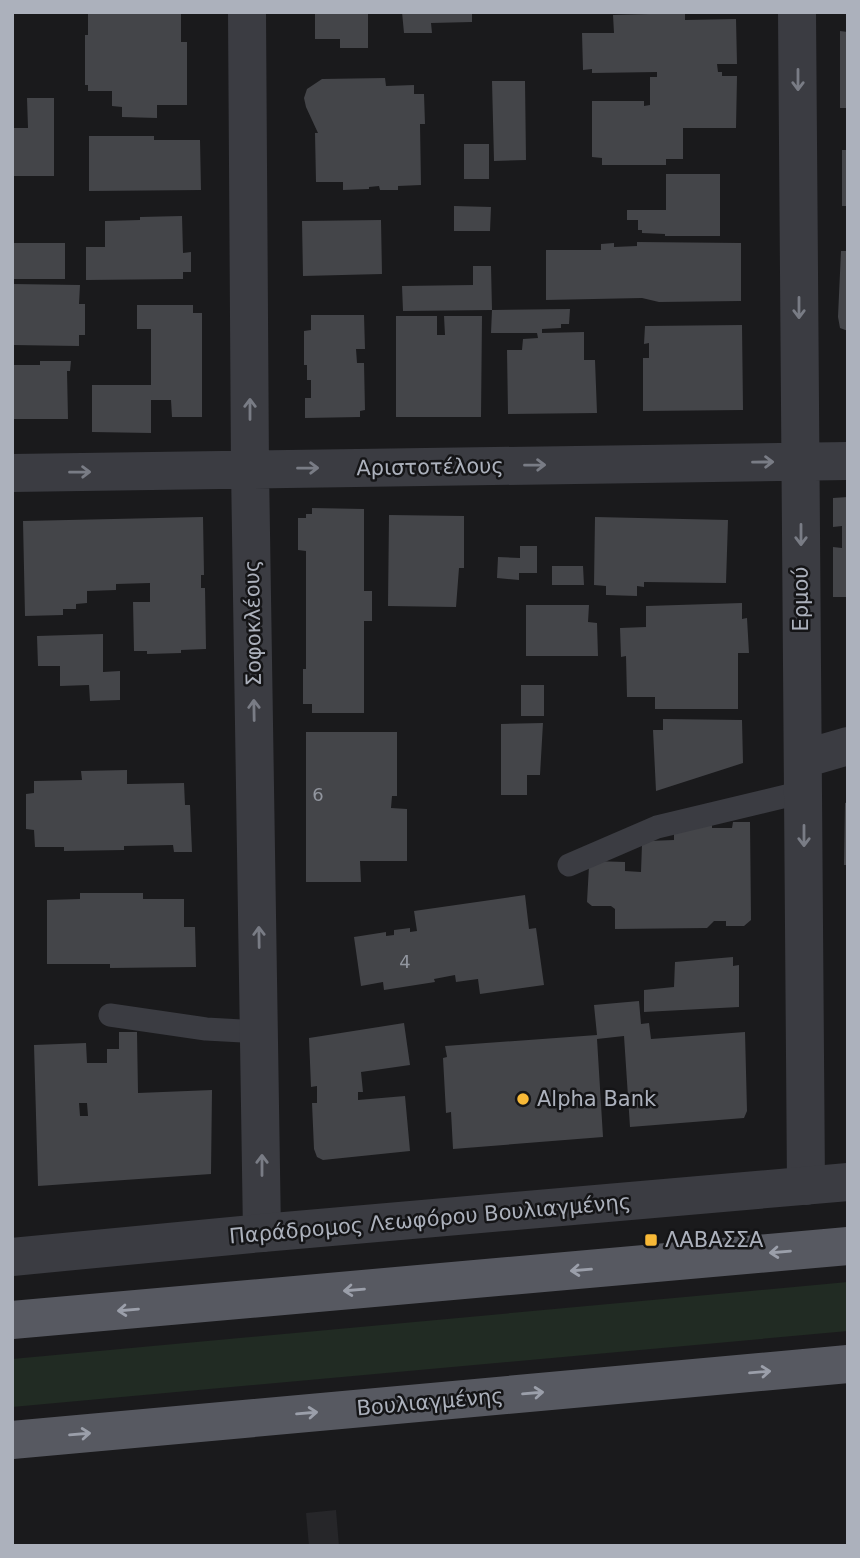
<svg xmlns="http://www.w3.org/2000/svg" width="860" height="1558" font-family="'DejaVu Sans',sans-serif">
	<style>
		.built { fill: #262629 }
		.green { fill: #212b23 }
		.building { fill: #444549; fill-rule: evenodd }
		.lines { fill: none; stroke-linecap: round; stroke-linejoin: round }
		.service { stroke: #3b3c42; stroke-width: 23 }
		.minor { stroke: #3b3c42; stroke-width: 38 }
		.tertiary { stroke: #3b3c42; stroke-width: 38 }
		.primary { stroke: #575961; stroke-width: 38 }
		.oneway { stroke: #797c85 }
		.oneway2 { stroke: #9b9faa }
		.poi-dot { fill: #f8b937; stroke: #151517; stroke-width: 2.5 }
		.labels { text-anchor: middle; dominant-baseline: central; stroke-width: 5; stroke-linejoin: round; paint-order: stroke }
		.number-label { font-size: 18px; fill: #92969f }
		.street-label { font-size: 21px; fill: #acb1bc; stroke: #151517 }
		.poi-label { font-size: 21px; fill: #acb1bc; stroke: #151517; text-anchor: start }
	</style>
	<rect width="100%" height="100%" fill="#1a1a1c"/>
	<path class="built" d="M336,1510L339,1546H309L306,1513Z"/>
	<path class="green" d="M848,1282V1331L12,1407V1359Z"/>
	<path class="building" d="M88,12H181V42H187V105H157V118L122,117V107L112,106V91H88V85H85V35H88Z
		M315,12H368V48H340V39H315Z
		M402,12H472V22L431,23L432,33H404Z
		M685,13V20L736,19L737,64H717L718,72H722V76H737L736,128H683V159H666V165H602V158L592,157V101H644V106L650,105V77H657V72L592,73V69L583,70L582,33H614L613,15Z
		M840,31L848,32V108H840Z
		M385,78L386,86L414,85V94H424L425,124H420L421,185L398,186V190H380L379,186L369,187V189L343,190V182H316L315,133H318L306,107L304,98L307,89L322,79Z
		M492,81H525L526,160L494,161Z
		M27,98H54V176H12V128H28Z
		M89,136H154V140H200L201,190L89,191Z
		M464,144H489V179H464Z
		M842,150H848V206H842Z
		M666,174H720V236H665V234L642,233V230H638V220H627V210H666Z
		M454,206L491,207L490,231H454Z
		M182,216L183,253L191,252V272H183V279L86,280V247H105V221L140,220V217Z
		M381,220L382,274L303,276L302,221Z
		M637,242L741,243V301L659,302L642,298L546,300V250H601V244L614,243V247L637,246Z
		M12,243H65V279H12Z
		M841,251H848V331L840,328L838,317Z
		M473,266H491L492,310L403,311L402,286L473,285Z
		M12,284L80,285L79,304H85V335H79V346L12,345Z
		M137,305H193V313H202V417H172L171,400H151V433L92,432V385H151V329H137Z
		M570,309L569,324H561V328L542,329V333L584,332V360H595L597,413L508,414L507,350H522L523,339L538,338L537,333H491L492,310Z
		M311,315H364L365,349H356L357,363H364L365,410L360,411V417L305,418V398H311V380H307V365H304V331L311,330Z
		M396,316H437V335H445L444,316H482L481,417H396Z
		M742,325L743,410L643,411V358H649V343L644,344L645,326Z
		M40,361H71L70,371H67L68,419H12V365H40Z
		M848,497V597H833V547L842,548V526L833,527V498Z
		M312,508L364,509V591H372V621H364V713H312V704H303V669H306V551L298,550V518H306V514H312Z
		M389,515L464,516V568H459L456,607L388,606Z
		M203,517L204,575H201V588H205L206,649L181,650V653L147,654V651H134L133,602H150V583L116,584V590L87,591V603L76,604V609H63V615L25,616L23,521Z
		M595,517L728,520L726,583L644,582V587L637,586V596L606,595V586L594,585Z
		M520,546H537V573H519V580L497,578L498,557L520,558Z
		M552,566H583L584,585H552Z
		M742,603V619L747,618L749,653H738V709H655V697H627L626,656L621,657L620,628L646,627V606Z
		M526,605H589L588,622L597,623L598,656H526Z
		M103,634V672L120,671V700L90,701L89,685L60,686V666H38L37,636Z
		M521,685H544V716H521Z
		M663,719L742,720L743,763L656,791L653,730H663Z
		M543,723L540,775H527V795H501V724Z
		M306,732H397V796H392L391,808L407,809V861H360L361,882H306Z
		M127,770V784L184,783L185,805H190L192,852H174L173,845L124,846V850L64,851V847H35L34,830L26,829V794L34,793V781L82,780L81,771Z
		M848,802V865H844L845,803Z
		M733,822H750L751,920L744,926H726V921H714L707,928L615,929V909L611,906H592L587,902L589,866L593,861L625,862V871L641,872L642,844L648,841L674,840V823H712V828H732Z
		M80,893H143V899H184V927H195L196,967L110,968V964H47V900L80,899Z
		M525,895L529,929L536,928L544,985L480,994L478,979L456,982L455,975L434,979L435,982L384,990L383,982L361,986L354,937L386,932V936L394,935V930L410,928V932L417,931L414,911Z
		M733,957V966L739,965V1007L644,1012V990L674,987L675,962Z
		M639,1001L641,1024L649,1023L651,1039L745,1032L747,1111L744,1118L630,1127L624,1036L597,1039L603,1137L453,1149L451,1112L446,1113L443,1058L447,1057L445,1046L597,1035L594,1005Z
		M404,1023L410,1065L361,1072L363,1092H358V1100L405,1096L410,1151L323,1160L317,1157L314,1149L312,1103H317V1086L311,1087L309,1038Z
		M119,1032H137L138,1093L212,1090L211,1174L38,1186L34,1045L86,1043L87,1063H107V1049H119ZM79,1103H87L88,1116H80Z"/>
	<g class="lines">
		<path class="service" d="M569,865L657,827L803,792
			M110,1015L206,1029L260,1032"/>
		<path class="minor" d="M247,12L250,469L262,1233
			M797,12L806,1186
			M12,473L848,461
			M803,759L848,746"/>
		<path class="tertiary" d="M12,1257L262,1233L848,1182"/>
		<path class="primary" d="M12,1320L848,1246
			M12,1440L848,1364"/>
	</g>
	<defs><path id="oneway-shaft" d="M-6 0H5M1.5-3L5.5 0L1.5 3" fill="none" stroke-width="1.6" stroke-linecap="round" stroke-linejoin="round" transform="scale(1.75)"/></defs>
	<g class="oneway">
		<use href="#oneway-shaft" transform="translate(798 80) rotate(90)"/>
		<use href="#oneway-shaft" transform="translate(799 308) rotate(90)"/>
		<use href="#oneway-shaft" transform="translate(250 409) rotate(-90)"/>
		<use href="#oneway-shaft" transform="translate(763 462) rotate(-1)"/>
		<use href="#oneway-shaft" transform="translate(535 465) rotate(-1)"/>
		<use href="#oneway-shaft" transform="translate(308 468) rotate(-1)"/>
		<use href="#oneway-shaft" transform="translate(80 472) rotate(-1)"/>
		<use href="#oneway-shaft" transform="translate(801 535) rotate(90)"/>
		<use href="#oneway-shaft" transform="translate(254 710) rotate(-91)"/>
		<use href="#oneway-shaft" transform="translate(804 836) rotate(90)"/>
		<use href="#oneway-shaft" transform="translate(259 937) rotate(-91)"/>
		<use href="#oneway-shaft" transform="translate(262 1165) rotate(-90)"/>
	</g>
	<g class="oneway2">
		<use href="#oneway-shaft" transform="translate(780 1252) rotate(175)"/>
		<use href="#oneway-shaft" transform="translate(581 1270) rotate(175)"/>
		<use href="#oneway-shaft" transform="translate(354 1290) rotate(175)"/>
		<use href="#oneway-shaft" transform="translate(128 1310) rotate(175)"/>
		<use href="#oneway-shaft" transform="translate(760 1372) rotate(-5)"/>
		<use href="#oneway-shaft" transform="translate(533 1393) rotate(-5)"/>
		<use href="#oneway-shaft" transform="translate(307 1413) rotate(-5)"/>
		<use href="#oneway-shaft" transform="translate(80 1434) rotate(-5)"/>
	</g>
	<g class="poi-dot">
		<circle cx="523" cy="1099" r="7"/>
		<rect x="644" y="1233" width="14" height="14" rx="3.5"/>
	</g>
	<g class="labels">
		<g class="number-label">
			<text x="318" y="794">6</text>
			<text x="405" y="961">4</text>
		</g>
		<g class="street-label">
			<text transform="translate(430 467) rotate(-1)">Αριστοτέλους</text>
			<text transform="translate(801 599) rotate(-90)">Ερμού</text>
			<text transform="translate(253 623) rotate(-91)">Σοφοκλέους</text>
			<text transform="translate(430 1219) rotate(-5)">Παράδρομος Λεωφόρου Βουλιαγμένης</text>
			<text transform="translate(430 1402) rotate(-5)">Βουλιαγμένης</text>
		</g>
		<g class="poi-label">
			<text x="537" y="1099">Alpha Bank</text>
			<text x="665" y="1240">ΛΑΒΑΣΣΑ</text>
		</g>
	</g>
	<rect width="860" height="1558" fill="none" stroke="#acb1bc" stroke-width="28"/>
</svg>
